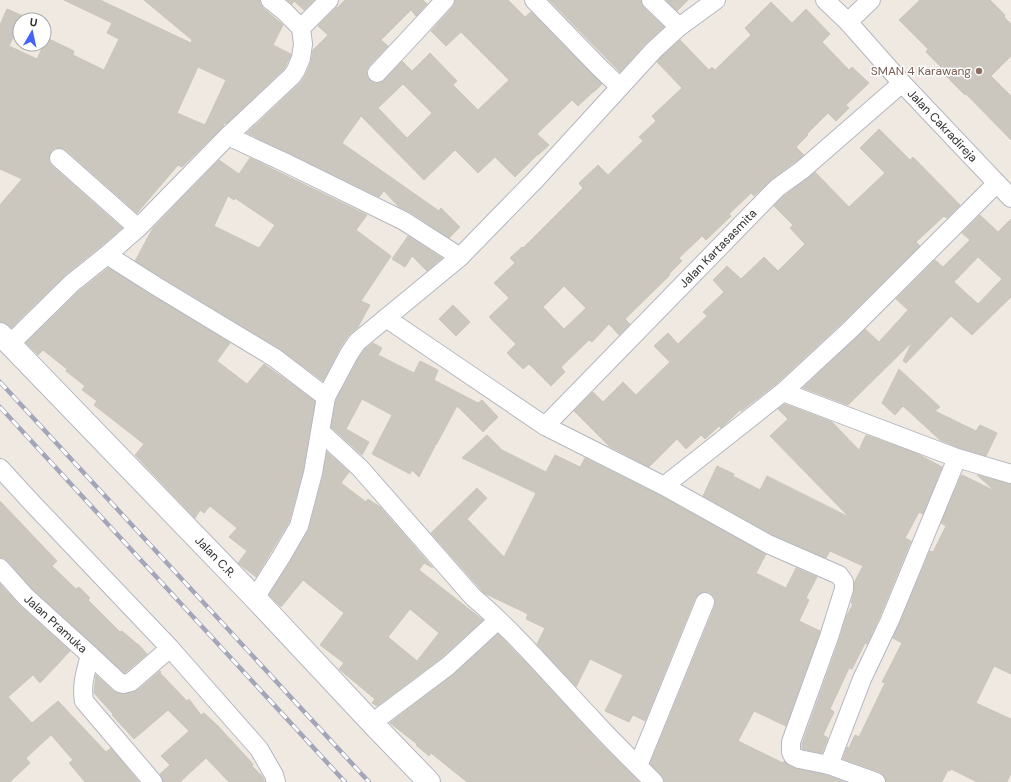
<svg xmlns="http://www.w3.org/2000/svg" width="1011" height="782" font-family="'DM Sans',sans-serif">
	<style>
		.building { fill: #cbc7bf; stroke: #cbc5ba; fill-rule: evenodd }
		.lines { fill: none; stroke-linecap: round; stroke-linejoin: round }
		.street-casing { stroke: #b4b7c1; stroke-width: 20 }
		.secondary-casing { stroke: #b4b7c1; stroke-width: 24 }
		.street { stroke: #fff; stroke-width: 18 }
		.secondary { stroke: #fff; stroke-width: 22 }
		.rail-casing { stroke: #a3a6b8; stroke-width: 4.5 }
		.rail { stroke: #fff; stroke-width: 3; stroke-dasharray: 9; stroke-linecap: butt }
		.education-dot { fill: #8d6e63; stroke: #fff; stroke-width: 1.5 }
		.labels { text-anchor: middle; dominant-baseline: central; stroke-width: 3; stroke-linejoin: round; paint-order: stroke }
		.education-label { font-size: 12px; fill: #785e54; stroke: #fff; text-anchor: end }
		.street-label { font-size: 12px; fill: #2e2e2e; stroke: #fff }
	</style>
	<rect width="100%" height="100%" fill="#efe9e1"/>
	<path class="building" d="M64,0H100L191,43L192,40L144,0H260V4L263,8L283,25L273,45L291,54V55L284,69L226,124L224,123L223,127L182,167L178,165L137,213L66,150L61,148H55L51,151L49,156V162L52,166L122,228L100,247L65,275L11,328L4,322H0V205L22,179L0,169V25L7,9L23,16L21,20H20V23L9,46L37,59L47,38L74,51L73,55L104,70L119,39L107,33L112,23ZM198,67L226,80L205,125L177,113Z
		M287,0H314L304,10L294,1L292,4Z
		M345,0H423L427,4L416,16L411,10L381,40L388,46L369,66L367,71V76L370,80L374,83H380L384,80L402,61L412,71L430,53L457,81L453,85L478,110L509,80L461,32L446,46L431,31L453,7L455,3V0H508L525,17L531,12L602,84L594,92V91L578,106L572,100L537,134L549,145L538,155H537L515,177L495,157L478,173L455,150L424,180L361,116L342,143L439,211L441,208L460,227L449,238L410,212L399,207L384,191L379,197L247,133L301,82L306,74L311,62L313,50L328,35L318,26L337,7V8ZM403,84L432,113L407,138L378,108Z
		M549,0H641V3L644,8L664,27L646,43L620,72Z
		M666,0H688L677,11Z
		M920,0H990L1005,15L1004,17L1011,24V56L991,76L1011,96V140L966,94L965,95L943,73L945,71L926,52L928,49L899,20Z
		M771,2L792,23L806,9L830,34L822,42L849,70L852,67L869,83L846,105L849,108L836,121L828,113L807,134L808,135L796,147L804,155L795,162L771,180L754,196L751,193L729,214L731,216L706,240L702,236L679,258L682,261L669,274L670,275L625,319L630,324L619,335L609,324L592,342L589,340L561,367L565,372L551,386L529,364L523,369L507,353L516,344L489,317L509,298L494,283L515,263L510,258L522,247L523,248L583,188L579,183L598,165L608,175L643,141L639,137L656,121L652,116L682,88L657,62L661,57L680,40L709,70L712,67L715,70L751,35L745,28ZM564,286L586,308L564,329L543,307Z
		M879,129L910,160L913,157L960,205L947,218L944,216L916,242L920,246L844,321L776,384L741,411L740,410L721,428L719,426L705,439L701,435L686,449L677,439L649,467L609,446L574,411L593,392L603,402L623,382L636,395L670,362L654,346L668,333L678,344L707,316L703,312L724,292L713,280L727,266L741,279L764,257L778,271L805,244L790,228L793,225L774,206L784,196L815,172L849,207L885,173L860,148Z
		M250,158L367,215L356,230L391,256L361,301L370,305L358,327L348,336L340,348L323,381L280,349L135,261L153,228L219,160L239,174ZM228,196L234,200L235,198L275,225L259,248L214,226Z
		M980,215L998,232L1011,219V297L972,335L951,316L906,363L903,361L912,342L848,405L803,388L865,329L879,342L908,310L896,299L935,260L943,267L970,240L962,233ZM978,257L1002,279L978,304L954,282Z
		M408,236L442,258L427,271L412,256L405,267L392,259Z
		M108,268L230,343L217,361L247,384L264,364L315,401L303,471L289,522L256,577L238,563L247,551L229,537L237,528L210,506L204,513L200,510L195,518L135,455L144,444L94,405L97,401L82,390L85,386L66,371L67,369L43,350L38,355L26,343L79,291Z
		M453,305L470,322L456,336L439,319Z
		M373,343L382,348L378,355L414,373L420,361L438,370L434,380L478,403L482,400L498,417L483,432L457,406L436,445L434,444L435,446L419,477L412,470L410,474L372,454L392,415L362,399L346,429L369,442L362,455L331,427L336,400L358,359L365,349Z
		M899,369L940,407L935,411L976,431L980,425L997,433L986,456L960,448L940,440L903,406L895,415L882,403Z
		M785,404L832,422L859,450L866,435L916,453L942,467L923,514L919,512L905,538L911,541L880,616L867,644L865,643L852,669L849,668L830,709L834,712L823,735L828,738L822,753L802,749V744L839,641L846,617L853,604L851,603L854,592V583L863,566L830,551L826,558L773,535L703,496L717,466L734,474L733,476L760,490L767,476L849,517L770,436L788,419L778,409Z
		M487,435L502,450L546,472L555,455L580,467L585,458L659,495L766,554L756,573L786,588L796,568L817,577L806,598L809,600L799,621L820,631L786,726L754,711L738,741L783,763L784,761L788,765L794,768L826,775L845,782H664V779L661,775L650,764L715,606V601L714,596L709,592H704L699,594L695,598L645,721L633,715L629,722L605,711L623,675L590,659L576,687L537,644L545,628L526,619L528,614L484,593L431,533L477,488L487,498L467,519L504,557L536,493L462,458Z
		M327,452L349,472L341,483L366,502L368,499L380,507L394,523L393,525L395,524L433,568L424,563L419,570L483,620L441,658L377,706L372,703L375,699L339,669L344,663L320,645L344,613L303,580L281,607L269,595L290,562L309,529L323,476ZM410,609L439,633L417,661L388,637Z
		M962,475L995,491L977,475L1011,484V674L994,666L976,703L1011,719V773L1007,782H977L951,769L950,771L948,770L942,782H886L884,776L880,772L843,759L847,747L849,748L855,735L859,737L885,683L882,682L902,643L893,638L930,551L933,552L946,526L941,523L961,476Z
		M0,501L57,561L52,566L76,589L79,587L90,598L88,600L120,632L122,631L137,644H138L147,654L126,672L124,673L33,590L8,561L4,558H0Z
		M0,584L19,605L70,651L40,683L33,675L8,697L32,723L58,701L106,752L111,748L139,782H85L69,763L73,760L51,735L26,758L30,763L10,782H0Z
		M498,634L527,664L601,744L639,782H467L431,753L429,756L416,745L417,744L390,723L454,674Z
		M160,671L161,672L160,673L187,701L189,699L201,715L204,713L219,727L253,764L252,766L262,776L265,782H229L206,758L180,782H163V780L160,774L170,765L161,756L189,731L168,710L134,739L112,715L113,714L94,693L96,675L113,691L120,694H125L138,690Z"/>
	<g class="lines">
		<g class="street-casing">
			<g id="street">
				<path d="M534,0L599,67L620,87"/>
				<path d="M651,0L679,27"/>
				<path id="s1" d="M825,0L848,22L902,83L1011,198"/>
				<path d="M848,22L871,0"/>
				<path d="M301,28L329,0"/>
				<path d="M377,73L407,41L445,0"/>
				<path d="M228,136L286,163L404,221L460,257"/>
				<path d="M59,158L138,228"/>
				<path d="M107,255L156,286L275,358L326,397"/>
				<path d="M386,318L545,426L664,486L768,544L839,575L844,582V589L829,637L791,742V752L793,756L799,759L829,765L876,782"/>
				<path d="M10,344L72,283L107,255L138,228L228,136L292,76L296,70L301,58L303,44L301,28L284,11L270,0"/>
				<path d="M783,392L957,458L1011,474"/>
				<path id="s2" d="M545,426L777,188L802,170L902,83"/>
				<path d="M321,432L360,468L473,597C517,634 554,679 594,721C613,742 634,762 654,782"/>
				<path d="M0,468L34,505L170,648"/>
				<path d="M664,486L783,392L851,329L997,183"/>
				<path id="s3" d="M0,568L26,597L90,655C86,671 81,685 84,701L153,782"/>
				<path d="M255,598L281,557L299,526L313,473L326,397L349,354L357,342L460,257L537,178L654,50L679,27L716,0"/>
				<path d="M90,655L120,683L123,684L131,682L170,648L259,749L274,775L276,782"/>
				<path d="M372,723L448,666L498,620"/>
				<path d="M829,765L862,679L890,620L957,458"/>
				<path d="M638,766L705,602"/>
			</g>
		</g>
		<g class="secondary-casing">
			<g id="secondary">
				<path id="s4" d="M0,334L255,598L372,723L429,782"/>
			</g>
		</g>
		<use href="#street" class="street"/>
		<use href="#secondary" class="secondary"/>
		<g class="rail-casing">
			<path id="rail" d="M0,382L369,782
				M0,407L345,782"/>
		</g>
		<use href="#rail" class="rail"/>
	</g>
	<circle class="education-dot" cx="979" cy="71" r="4"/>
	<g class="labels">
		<g class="education-label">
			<text x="971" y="71">SMAN 4 Karawang</text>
		</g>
		<g class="street-label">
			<text stroke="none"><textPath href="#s1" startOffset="172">Jalan Cakradireja</textPath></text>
			<text stroke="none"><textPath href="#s2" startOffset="248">Jalan Kartasasmita</textPath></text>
			<text stroke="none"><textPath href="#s4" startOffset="310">Jalan C.R.</textPath></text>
			<text stroke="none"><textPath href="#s3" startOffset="79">Jalan Pramuka</textPath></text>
		</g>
	</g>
	<g transform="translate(32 32) rotate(9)"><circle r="19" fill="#ffffff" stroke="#ababab"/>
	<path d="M0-3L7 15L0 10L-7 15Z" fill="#4264fb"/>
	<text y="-6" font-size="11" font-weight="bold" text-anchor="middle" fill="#2e2e2e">U</text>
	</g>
</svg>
